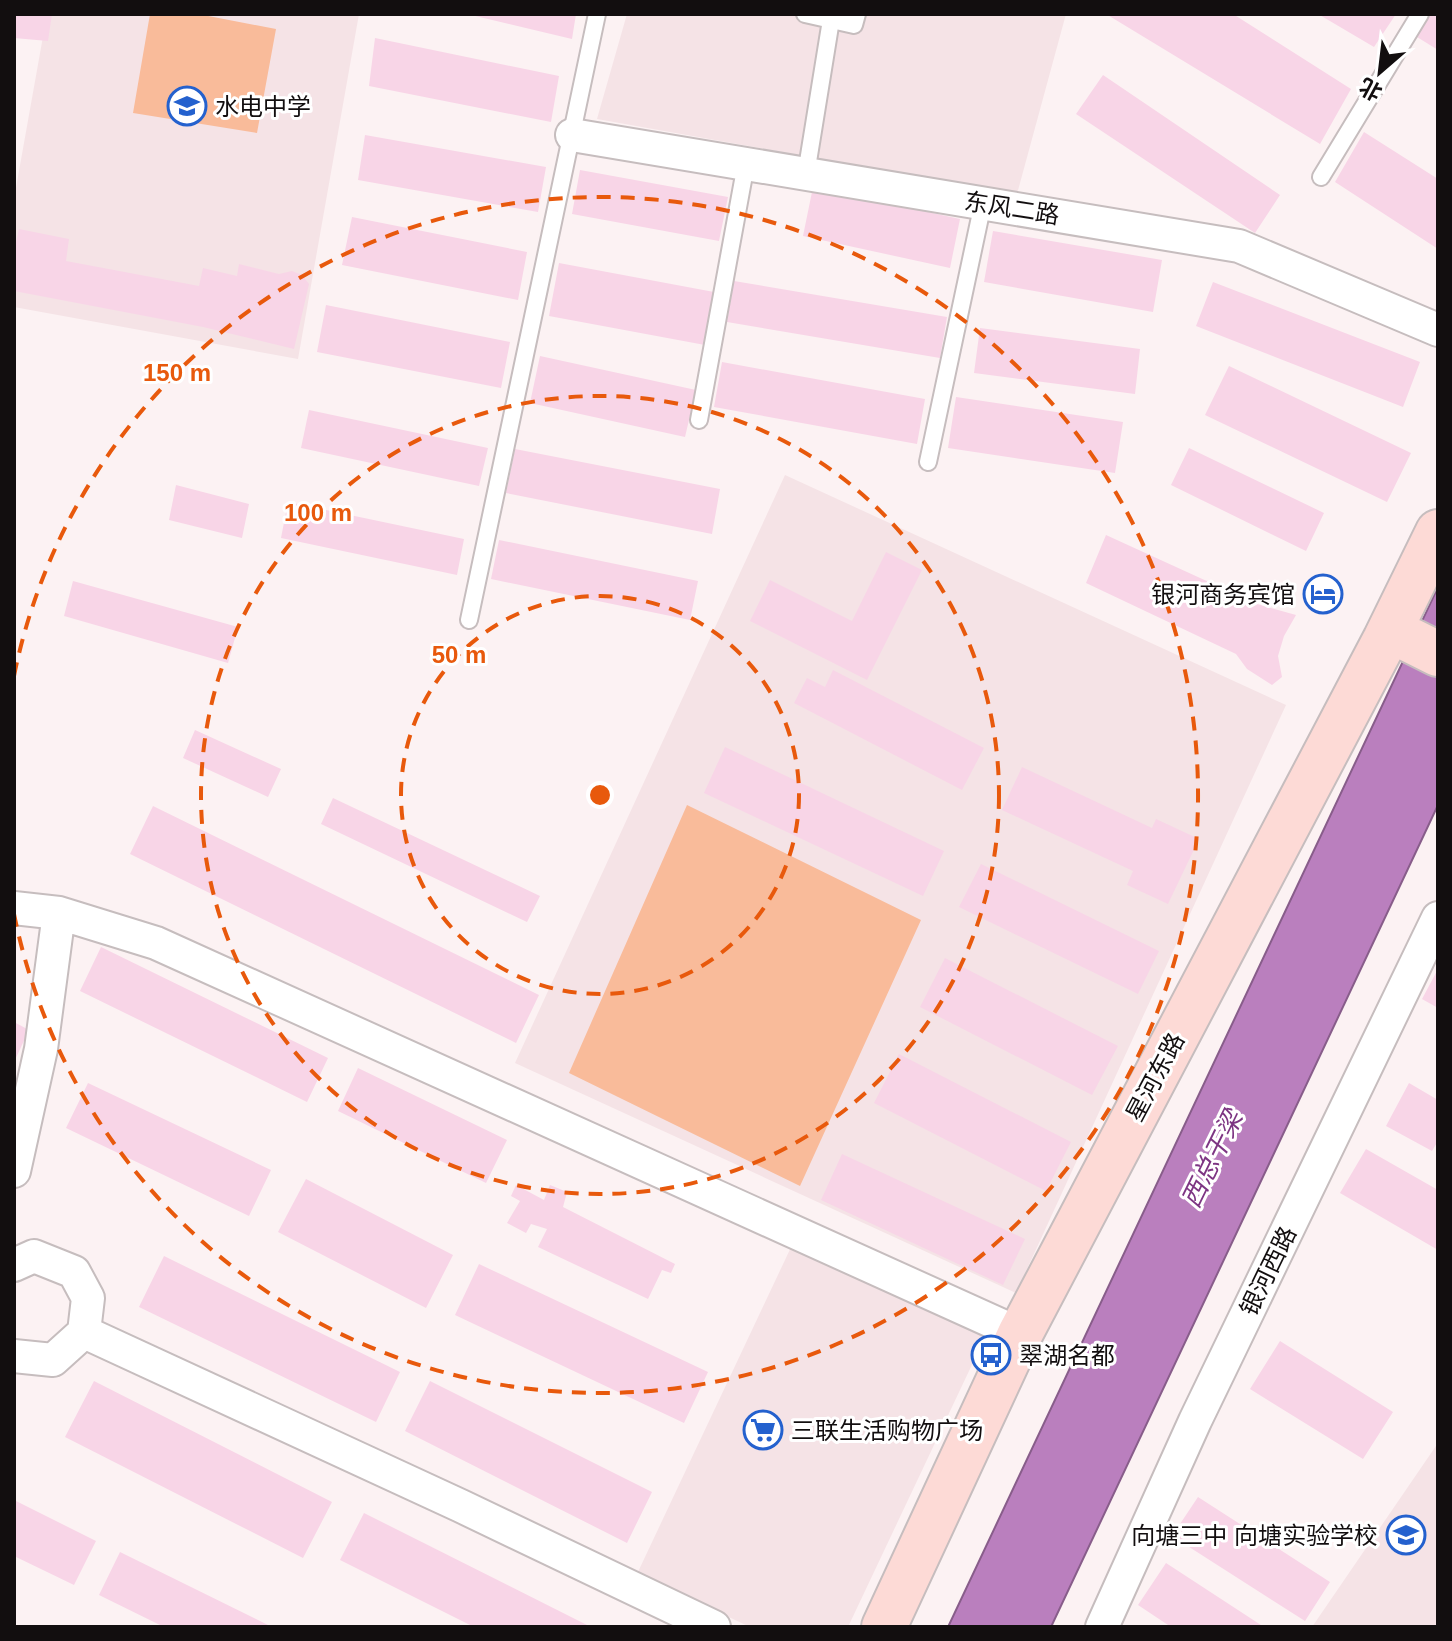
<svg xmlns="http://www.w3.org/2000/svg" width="1452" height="1641" font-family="Helvetica,'Noto Sans SC',sans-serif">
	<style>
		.built { fill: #f5e3e6 }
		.green { fill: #f9bb9a }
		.water { fill: #ba7fbe; stroke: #885d8a; stroke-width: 2 }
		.building { fill: #f8d5e7 }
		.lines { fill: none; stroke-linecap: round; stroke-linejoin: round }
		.lane-casing { stroke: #c6bdbe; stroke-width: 20 }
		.street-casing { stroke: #c6bdbe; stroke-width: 36 }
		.secondary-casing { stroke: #c6bdbe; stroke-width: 48 }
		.lane { stroke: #fff; stroke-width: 16 }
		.street { stroke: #fff; stroke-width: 32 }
		.secondary { stroke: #fddad6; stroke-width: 44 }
		.ring { fill: none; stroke: #e8590c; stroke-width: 4; stroke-dasharray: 14 10 }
		.labels { text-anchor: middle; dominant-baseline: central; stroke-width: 6; stroke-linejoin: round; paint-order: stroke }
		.poi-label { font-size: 24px; fill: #120e0f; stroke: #fff; text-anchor: start }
		.street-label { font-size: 24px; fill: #120e0f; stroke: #fff }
		.water-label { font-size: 26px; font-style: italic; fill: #7d3583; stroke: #fff }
		.centre { fill: #e8590c; stroke: #fff; stroke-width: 4 }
		.ring-label { font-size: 24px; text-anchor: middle; font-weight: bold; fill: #e8590c; stroke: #fff; stroke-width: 6; stroke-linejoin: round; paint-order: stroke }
	</style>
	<rect width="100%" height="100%" fill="#fcf2f3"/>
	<path class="built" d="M47,14H359L298,359L14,307V199Z
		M627,14H1066L1017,194L597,119Z
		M785,475L1286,705L1016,1293L515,1063Z
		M793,1243L986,1335L848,1627H750L637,1574Z
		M1438,1443V1627H1312Z"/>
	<path class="green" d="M150,14H198L276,29L257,133L133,113Z
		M687,805L921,920L800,1186L569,1073Z"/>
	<path class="water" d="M1438,587V805L1051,1627H948Z"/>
	<path class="building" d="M14,14H52L48,41L14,38Z
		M467,14H576L572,39Z
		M1106,14H1233L1351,89L1320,144Z
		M1318,14H1396L1374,47Z
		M1431,14H1438V50L1417,37Z
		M375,38L559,76L551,122L369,86Z
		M1103,75L1280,195L1255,233L1076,114Z
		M1364,132L1438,179V249L1335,182Z
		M365,135L546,167L538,212L358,180Z
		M580,170L728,197L719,241L572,214Z
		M813,187L960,219L950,268L803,236Z
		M352,217L527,252L518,300L342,265Z
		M19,229L69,239L66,261L199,286L203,268L237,276L239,264L279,274L292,271L302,275L309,284L294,349L203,327L14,291V251Z
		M993,231L1162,260L1153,312L984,282Z
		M559,263L714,292L705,345L549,316Z
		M734,281L947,317L940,358L727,322Z
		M1213,282L1420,362L1403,407L1196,326Z
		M326,305L510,342L501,388L317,352Z
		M980,328L1140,349L1135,394L974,373Z
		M540,356L696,390L685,437L530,403Z
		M722,362L925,399L917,444L714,407Z
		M1229,366L1411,453L1387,502L1205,415Z
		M956,397L1123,422L1115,473L948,448Z
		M309,410L488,448L479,486L301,448Z
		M1189,448L1324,513L1306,551L1171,485Z
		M515,449L720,489L712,534L506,493Z
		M176,485L249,504L242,538L169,520Z
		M288,502L464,539L457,575L281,538Z
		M1106,535L1257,604L1296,615L1284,636L1278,656L1282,677L1272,685L1247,669L1236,654L1086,583Z
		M499,540L698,581L690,620L491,579Z
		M886,552L922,570L867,680L750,621L770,580L852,621Z
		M73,581L238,627L228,663L64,616Z
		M833,670L984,748L962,790L794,703L807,678L825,687Z
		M195,730L281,769L268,797L183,758Z
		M725,747L944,851L923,896L704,793Z
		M1022,767L1152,828L1156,819L1199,839L1168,904L1127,885L1133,871L1002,810Z
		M333,798L540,896L527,922L321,824Z
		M153,806L539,995L516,1043L130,854Z
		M981,864L1159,951L1138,994L959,907Z
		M101,947L328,1058L307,1102L80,991Z
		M945,958L1118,1046L1092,1095L920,1007Z
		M1438,969V1008L1422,999Z
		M14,1022L29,1030L14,1062Z
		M899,1054L1071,1142L1046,1191L874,1103Z
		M358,1068L507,1140L486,1183L338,1111Z
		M88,1083L271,1170L249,1216L66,1128Z
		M1409,1083L1438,1100V1141L1432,1151L1386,1126Z
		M1366,1149L1438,1190V1250L1340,1193Z
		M842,1154L1025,1239L1003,1285L821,1200Z
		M306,1179L453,1255L426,1308L278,1232Z
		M516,1185L544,1200L550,1185L567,1192L563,1207L675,1264L671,1273L662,1270L648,1299L538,1247L547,1229L531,1224L526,1233L507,1223L520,1201L511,1196Z
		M164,1256L400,1372L376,1422L139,1307Z
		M479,1264L708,1372L684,1423L455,1315Z
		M1280,1341L1393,1412L1363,1459L1250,1389Z
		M94,1381L332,1502L303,1558L65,1437Z
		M430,1381L652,1492L627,1543L405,1431Z
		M1198,1497L1330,1582L1305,1621L1172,1536Z
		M14,1500L96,1541L74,1585L14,1556Z
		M364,1513L591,1627H474L340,1560Z
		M120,1552L272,1627H164L99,1595Z
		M1166,1563L1264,1627H1171L1138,1605Z"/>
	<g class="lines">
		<g class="lane-casing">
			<path id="lane" d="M805,14L854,25L857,14
				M806,174L831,20
				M1321,177L1420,14
				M699,420L746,164
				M928,462L983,203
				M469,620L597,14"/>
		</g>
		<g class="street-casing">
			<path id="street" d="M572,135L1239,246L1438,330
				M14,908L59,913L156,943L1020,1334
				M14,1171L41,1049L59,913
				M14,1265L34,1256L74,1272L88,1298L84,1332L53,1360L14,1356
				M84,1332L461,1506L714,1627
				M1102,1627L1195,1421L1438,918"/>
		</g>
		<g class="secondary-casing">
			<path id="secondary" d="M1390,630L1438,654
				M884,1627L1020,1334L1385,640L1438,532"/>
		</g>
		<use href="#lane" class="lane"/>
		<use href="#street" class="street"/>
		<use href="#secondary" class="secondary"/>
	</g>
	<g class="ring">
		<circle cx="600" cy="795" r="199"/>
		<circle cx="600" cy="795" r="399"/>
		<path d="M14 676A598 598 0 1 1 14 914"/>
	</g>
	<defs>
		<g id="school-ring" transform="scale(2)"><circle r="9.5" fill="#fff" stroke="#2461ce" stroke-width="1.5"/><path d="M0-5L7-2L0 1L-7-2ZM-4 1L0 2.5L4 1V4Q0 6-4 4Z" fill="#2461ce"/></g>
		<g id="hotel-ring" transform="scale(2)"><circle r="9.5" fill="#fff" stroke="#2461ce" stroke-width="1.5"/><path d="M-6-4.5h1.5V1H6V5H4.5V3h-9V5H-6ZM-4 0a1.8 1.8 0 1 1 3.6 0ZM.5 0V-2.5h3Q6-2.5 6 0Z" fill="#2461ce"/></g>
		<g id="bus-ring" transform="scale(2)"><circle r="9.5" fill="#fff" stroke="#2461ce" stroke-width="1.5"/><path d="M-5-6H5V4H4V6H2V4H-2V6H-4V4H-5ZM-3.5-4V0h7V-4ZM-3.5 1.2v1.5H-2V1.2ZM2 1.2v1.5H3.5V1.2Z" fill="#2461ce"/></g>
		<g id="supermarket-ring" transform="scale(2)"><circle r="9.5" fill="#fff" stroke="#2461ce" stroke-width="1.5"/><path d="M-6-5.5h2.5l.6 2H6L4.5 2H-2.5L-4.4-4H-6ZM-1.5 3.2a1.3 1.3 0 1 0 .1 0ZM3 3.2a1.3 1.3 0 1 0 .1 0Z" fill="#2461ce"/></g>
	</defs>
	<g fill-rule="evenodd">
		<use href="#school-ring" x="187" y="106"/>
		<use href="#hotel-ring" x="1323" y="594"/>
		<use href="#bus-ring" x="991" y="1355"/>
		<use href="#supermarket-ring" x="763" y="1430"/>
		<use href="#school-ring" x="1406" y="1535"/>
	</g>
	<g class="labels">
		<g class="poi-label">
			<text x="215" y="106">水电中学</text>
			<text x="1295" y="594" text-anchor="end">银河商务宾馆</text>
			<text x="1019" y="1355">翠湖名都</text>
			<text x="791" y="1430">三联生活购物广场</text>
			<text x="1378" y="1535" text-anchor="end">向塘三中 向塘实验学校</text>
		</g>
		<g class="street-label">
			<text transform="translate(1012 208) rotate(9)">东风二路</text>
			<text transform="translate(1155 1077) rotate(-62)">星河东路</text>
			<text transform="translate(1268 1271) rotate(-64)">银河西路</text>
		</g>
		<g class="water-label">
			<text transform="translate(1212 1159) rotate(-64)">西总干梁</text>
		</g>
	</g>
	<circle cx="600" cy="795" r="12" class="centre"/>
	<g class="ring-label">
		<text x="177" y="381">150 m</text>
		<text x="318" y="521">100 m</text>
		<text x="459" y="663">50 m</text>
	</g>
	<rect width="1452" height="1641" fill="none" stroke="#120e0f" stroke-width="32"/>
	<g transform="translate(1380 72) rotate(208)" stroke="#ffffff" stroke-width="6" paint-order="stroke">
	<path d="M0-6L14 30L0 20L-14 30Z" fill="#120e0f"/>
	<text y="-12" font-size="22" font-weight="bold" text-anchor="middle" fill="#120e0f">北</text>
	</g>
</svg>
